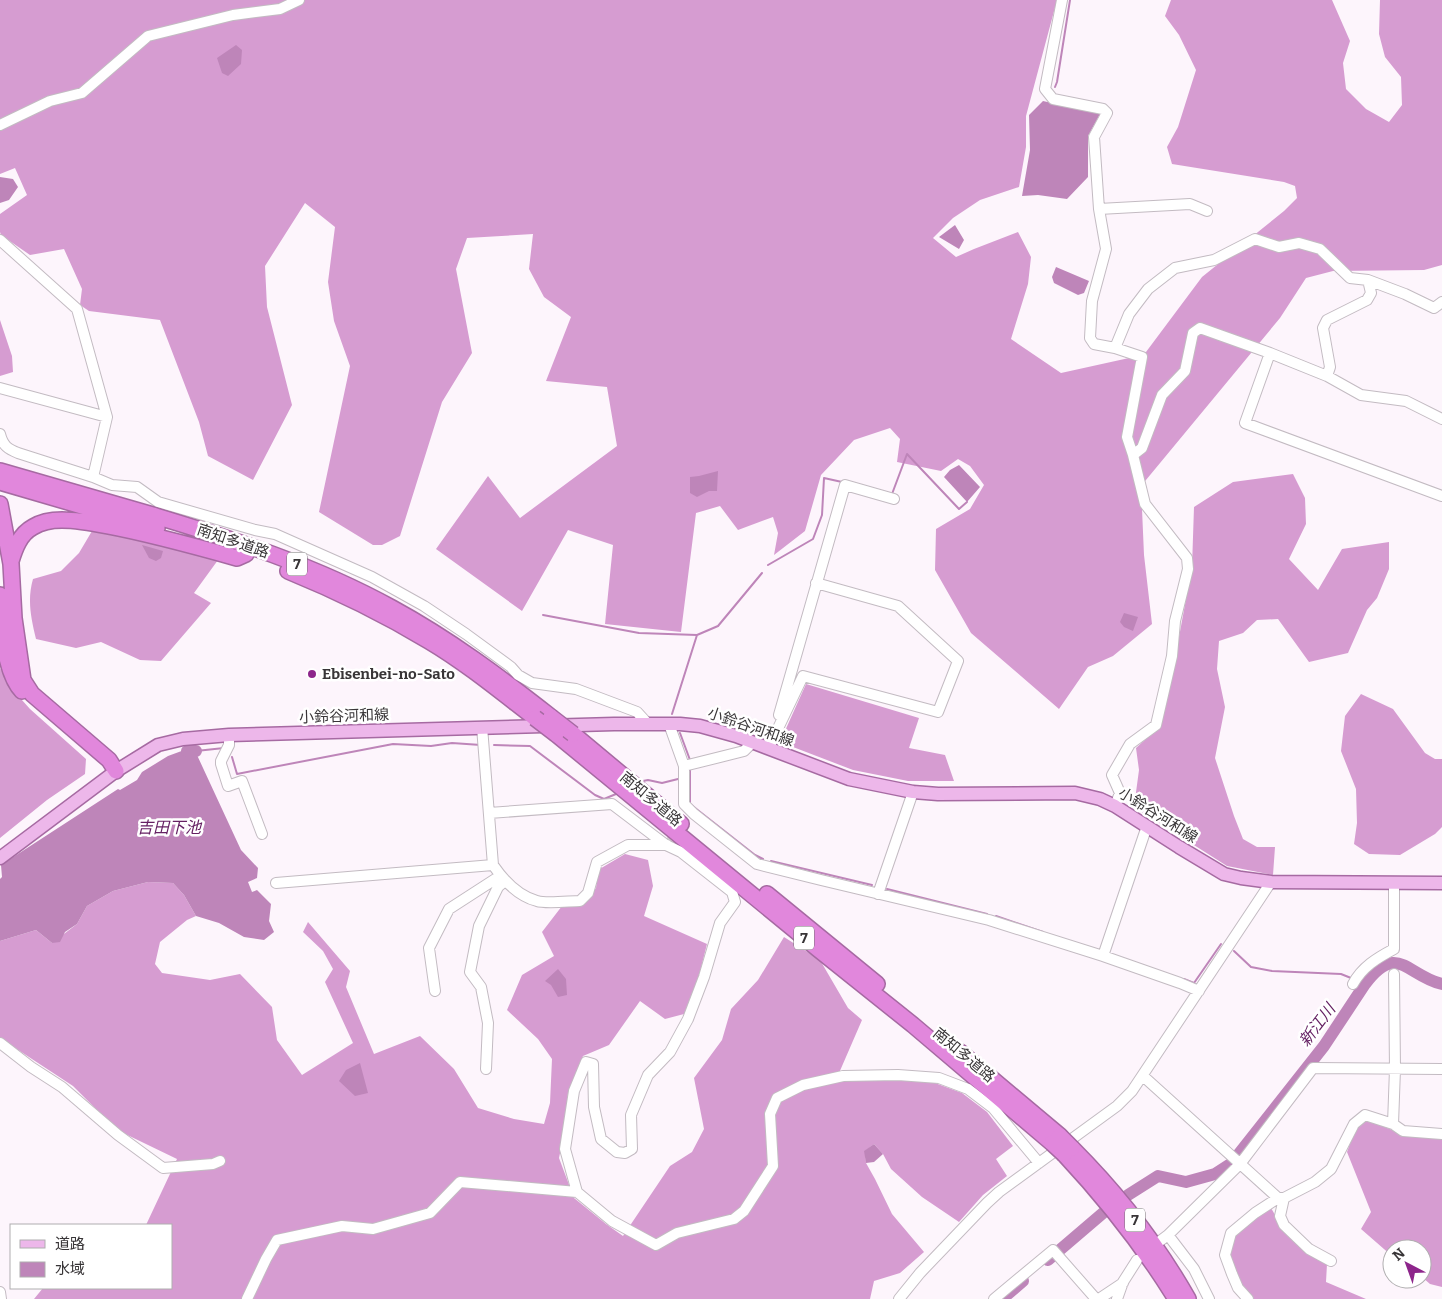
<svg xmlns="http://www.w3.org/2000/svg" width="1442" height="1299" font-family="Bitter,'Noto Sans JP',serif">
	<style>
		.forest { fill: #d69cd1 }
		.water { fill: #be85b9 }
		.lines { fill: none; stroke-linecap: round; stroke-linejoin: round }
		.stream { stroke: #be85b9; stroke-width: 2 }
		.river { stroke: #be85b9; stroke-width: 12 }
		.minor-tunnel { stroke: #d6cfd5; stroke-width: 10; stroke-dasharray: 10 5; stroke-linecap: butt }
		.minor-casing { stroke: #c3bbc2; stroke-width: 12 }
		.major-casing { stroke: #a66aa2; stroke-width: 15 }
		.highway-casing { stroke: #a66aa2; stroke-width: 18 }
		.minor { stroke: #fff; stroke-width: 10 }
		.major { stroke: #edb7ea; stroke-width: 12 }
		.highway { stroke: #e187dc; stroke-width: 15 }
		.highway-bridge-casing { stroke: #a66aa2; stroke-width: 18; stroke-linecap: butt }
		.highway-bridge { stroke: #e187dc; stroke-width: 15 }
		.poi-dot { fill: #8d258b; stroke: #fff; stroke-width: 2 }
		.labels { text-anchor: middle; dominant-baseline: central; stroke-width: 5; stroke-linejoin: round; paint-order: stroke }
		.shield { fill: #fff; stroke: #747273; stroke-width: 1 }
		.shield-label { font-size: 14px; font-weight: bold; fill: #383537 }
		.street-label { font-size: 15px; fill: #383537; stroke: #fff }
		.poi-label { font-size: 15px; font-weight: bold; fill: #383537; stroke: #fff; text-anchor: start }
		.water-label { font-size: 16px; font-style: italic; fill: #652163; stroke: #fff }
	</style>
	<rect width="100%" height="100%" fill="#fdf5fc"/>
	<path class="forest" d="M0,0H1057L1026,116V147L1019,187L980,200L953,218L933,238L956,257L974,249L1018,232L1031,257L1028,284L1011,339L1061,373L1129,358L1146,352L1202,277L1284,211L1297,198L1295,186L1284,182L1172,164L1167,147L1178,127L1196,70L1179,35L1165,16L1171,0H1332L1350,41L1343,63L1346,89L1366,109L1389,122L1402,105L1401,77L1385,57L1379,34L1380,0H1442V265L1424,270L1333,271L1306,278L1280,318L1141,486L1144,555L1152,624L1113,656L1088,667L1059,709L971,633L935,570L936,529L970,509L984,485L970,466L958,459L941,471L897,462L900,439L890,428L854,440L821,475L805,531L774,555L778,533L773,517L738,530L720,506L696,513L681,632L605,624L613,545L568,530L522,611L436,549L488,476L520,518L617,446L607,387L546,381L571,317L544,297L529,269L533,234L467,238L456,269L472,353L442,402L400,536L382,545H373L319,512L350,366L334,321L328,282L335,227L305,203L265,266L267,307L292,405L253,480L208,456L199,422L160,320L89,311L80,305L82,289L64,249L30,255L1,235L0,232V214L27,195L15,168L0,174Z
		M0,320L12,356L13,372L0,376Z
		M1293,474L1305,498L1306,524L1289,559L1318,590L1342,549L1389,542V569L1377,598L1367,610L1348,653L1309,662L1278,619L1257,620L1243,633L1219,641L1217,669L1225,707L1215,758L1234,816L1243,839L1257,847H1275L1273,875L1227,866L1134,807L1139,770L1136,748L1160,726L1176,653L1192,567L1194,507L1233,482Z
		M105,528L218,560L194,593L211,603L161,661L140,660L101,642L76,648L36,639C31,618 27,600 33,579L61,571L79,553L92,531Z
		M0,668L13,690L30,709L86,759L85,774L47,800L0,838Z
		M806,684L919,718L909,748L945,755L954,781H908L853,770L780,742Z
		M1361,694L1393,709L1425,753L1435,759H1442V827L1435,834L1400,855L1369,854L1354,844L1357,823L1356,789L1341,751L1345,716Z
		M625,854L648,860L653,886L644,916L707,944L699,976L684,1014L665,1019L640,1001L609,1045L583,1056L568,1093L565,1129L559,1158L574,1198L606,1224L623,1236L670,1166L692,1152L704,1129L694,1078L722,1040L731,1009L758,980L784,937L820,960L848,1008L862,1020L836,1080H896L935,1083L962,1093L987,1112L1013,1146L996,1159L1007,1176L983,1195L959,1222L922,1197L891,1169L883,1154L874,1144L865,1151L866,1163L875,1179L892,1214L924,1252L900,1273L874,1281L870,1299H34L43,1288H171V1225H146L177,1159L117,1130L73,1086L0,1038V941L36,930L52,943L77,924L87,906L113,891L148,882L173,883L184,895L196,916L187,920L160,942L155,964L162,973L210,980L240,974L272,1007L277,1040L302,1075L353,1043L325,982L333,969L323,951L303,932L308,922L350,971L346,987L374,1054L420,1036L454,1069L478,1108L514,1119L544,1124L550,1103L552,1059L538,1039L507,1010L522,975L554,956L542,932L562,906L582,904L596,888L598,870Z
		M1365,1119L1402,1134L1442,1139V1287L1430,1284L1422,1277V1249H1392V1256L1361,1229L1371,1212L1347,1152L1356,1127Z
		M1271,1208L1281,1225L1327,1264L1326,1282L1366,1299H1254L1242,1286L1229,1255L1234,1238L1255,1217Z"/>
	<path class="water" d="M236,45L242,50L241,64L228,76L222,73L217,58Z
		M1043,101L1100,114L1088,136V177L1067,199L1038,195L1022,196L1030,150L1029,115Z
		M0,177L13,179L18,187L9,200L0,203Z
		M955,225L964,240L959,249L939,237Z
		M1056,267L1089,281L1084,293L1078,295L1054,283L1052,277Z
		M959,465L980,487L967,502L944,477L950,470Z
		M718,471L717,491H709L697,497L690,493V477L699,476Z
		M142,545L163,551L161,558L156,561L149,558Z
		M1124,613L1138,617L1133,631L1124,627L1120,622Z
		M187,749V754L197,755L241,850L258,868L257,878L248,882L252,892L257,890L271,904L269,921L274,932L264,940L244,937L219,923L196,916L184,895L173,883L148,882L113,891L87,906L77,924L65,932L60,942L52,943L36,930L0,941V879L2,877L1,865L118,789L120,790L137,780L142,772L168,756Z
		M558,969L566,979L567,995L558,997L551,985L545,981Z
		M360,1063L368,1093L355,1096L339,1081L346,1070Z
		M874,1144L883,1154L874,1162L866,1163L864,1151Z"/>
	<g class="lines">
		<path class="stream" d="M1055,87L1057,82L1070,0
			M892,494L907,454L959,509L967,502
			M768,565L813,539L822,515L824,478L842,482
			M543,615L639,633L697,635L672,714
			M697,635L718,626L762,573
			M680,733L690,760
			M494,745L530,746L595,795L604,799L616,794
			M196,751L224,748
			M232,757L237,774L393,744L431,746L452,743L481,745
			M690,768V804L755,855L763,859
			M643,781L648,780L662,783L678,779
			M771,861L872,885
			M887,889L987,914
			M996,916L1043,932
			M1234,951L1251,967L1272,971L1341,974L1351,978
			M1184,979L1194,983L1221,944
			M1359,981L1365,984"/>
		<path class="river" d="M187,751H196
			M1238,1155L1324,1046L1365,984C1398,941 1407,976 1442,984
			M1128,1195L1158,1176L1186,1182L1215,1174L1232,1163
			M1048,1260L1103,1213
			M1002,1299L1023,1281"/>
		<path class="minor-tunnel" d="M670,842L689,819"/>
		<g class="minor-casing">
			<path id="minor" d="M1062,0L1045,89L1053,99L1103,109L1107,113L1094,137L1099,209L1106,249L1092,301L1090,338L1094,344L1115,348L1142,357L1127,437L1133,455L1145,504L1187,558L1188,569L1175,621L1172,656L1156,725L1130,744L1112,775L1120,793L1115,806
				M0,125L50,101L82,93L148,36L233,15L280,9L299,0
				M1099,209L1190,204L1207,211
				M0,240L77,309L107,417L93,477L112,485L137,487L158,502L255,530L275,534L372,577L424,606L466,634L511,667L518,675L532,683L576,689L637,712L648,724
				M1115,348L1129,314L1148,289L1175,268L1214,260L1255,239L1279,247L1299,243L1320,249L1350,278L1368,280L1405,294L1434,308L1442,302
				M1270,353L1245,423L1442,496
				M1327,376L1330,367L1323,328L1327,320L1367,300L1371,293L1368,280
				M0,388L107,417
				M0,434C3,446 8,449 18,453L93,477
				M1133,455L1142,448L1162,395L1185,371L1193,333L1200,328L1270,353L1327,376L1361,395L1406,401L1442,419
				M779,715L845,485L894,499
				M669,724L684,766V804L694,814L757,864L821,880L989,920L1103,956L1180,983L1199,991
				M482,727L493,865C504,881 518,896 537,901C546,904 570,901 580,901L588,893L597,862L628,845H667
				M229,735V745L221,761V764L228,786L242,781L262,834
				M771,743L803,676L938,712L958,661L898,606L816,583
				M684,766L744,751L752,743
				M489,813L612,804L666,845L681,852L732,892L735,902L720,923L704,977L688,1019L670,1052L648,1075L631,1115L632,1149L625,1153L617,1152L601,1139L594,1107L593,1064L586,1062L574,1091L565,1149L577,1192
				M276,883L493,865
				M878,894L913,792
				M1103,956L1147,826
				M1353,984C1362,967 1377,958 1394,949V883
				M435,991L429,948L449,909L500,876
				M0,1043L31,1067L62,1087L118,1135L163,1168L213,1164L220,1161
				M486,1069L488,1023L481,987L470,972L479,926L498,887L505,881
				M1143,1076L1278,1198
				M1393,1124L1395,1069L1394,974
				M1284,1198L1280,1216L1284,1225L1309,1249L1331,1261
				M1168,1235L1194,1269L1209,1299
				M1160,1241L1168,1235L1240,1164L1313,1068L1442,1069
				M0,1292L1,1299
				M247,1299L266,1259L277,1240L342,1226L373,1229L430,1213L460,1182L577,1192L612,1221L656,1245L677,1233L734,1219L744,1211L773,1166L770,1114L777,1098L803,1085L843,1076L898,1075L939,1078L968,1089L993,1108L1039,1163
				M899,1299L920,1273L987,1203L999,1192L1117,1106L1132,1091L1271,882
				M994,1299L1053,1250L1096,1299
				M1099,1299L1123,1283
				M1117,1299L1123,1282L1137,1260
				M1248,1299L1238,1288L1232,1274L1225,1255L1231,1233L1255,1213L1278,1198H1284L1315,1182L1331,1169L1354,1124L1365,1115L1393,1124L1403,1131L1442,1134"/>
		</g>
		<g class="major-casing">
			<path id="major" d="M0,858L116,771L158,745L183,739L229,735L614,724H680L700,726L736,736L849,779L913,792L938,794L1075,793L1100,799L1115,806L1179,847L1224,874L1241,878L1271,882L1442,883"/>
		</g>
		<g class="highway-casing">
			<path id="highway" d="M0,471C50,485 99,500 149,514C232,539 316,566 392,608C449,639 500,677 551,717
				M0,482L157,528
				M0,504L11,564L14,618L23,680L32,694L109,760L116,771
				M11,561C15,548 20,534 33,527C41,522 53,520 62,520C78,520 93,523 108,526C151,534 194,546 237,558L246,554
				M288,571C337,591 384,614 429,641C466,663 500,691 535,718
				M0,595C2,622 3,671 22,691
				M556,734L818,949L913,1025L1052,1143
				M573,734L681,824
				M767,894L877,984
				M960,1052L1060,1136
				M1072,1148C1117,1193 1157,1244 1188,1299
				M1064,1154C1106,1199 1144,1247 1176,1299"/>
		</g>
		<use href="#minor" class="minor"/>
		<use href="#major" class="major"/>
		<use href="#highway" class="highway"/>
		<g class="highway-bridge-casing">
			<path id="highway-bridge" d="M551,717L573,734
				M535,718L556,734
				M1060,1136L1072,1148
				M1052,1143L1064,1154"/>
		</g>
		<use href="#highway-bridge" class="highway-bridge"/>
	</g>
	<circle class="poi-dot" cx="312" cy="674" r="5"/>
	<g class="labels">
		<g class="shield">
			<rect x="287" y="552.5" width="20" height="23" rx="4"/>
			<rect x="794" y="926.5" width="20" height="23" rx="4"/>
			<rect x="1125" y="1208.5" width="20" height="23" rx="4"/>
		</g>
		<g class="shield-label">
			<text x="297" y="564">7</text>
			<text x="804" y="938">7</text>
			<text x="1135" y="1220">7</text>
		</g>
		<g class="street-label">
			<text transform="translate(233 541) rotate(19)">南知多道路</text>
			<text transform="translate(344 716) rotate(-2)">小鈴谷河和線</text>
			<text transform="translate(751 727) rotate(19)">小鈴谷河和線</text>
			<text transform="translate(651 799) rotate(40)">南知多道路</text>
			<text transform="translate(1158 815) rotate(32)">小鈴谷河和線</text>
			<text transform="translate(964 1055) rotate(40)">南知多道路</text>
		</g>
		<g class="poi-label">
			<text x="322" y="674">Ebisenbei-no-Sato</text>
		</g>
		<g class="water-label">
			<text x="169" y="827">吉田下池</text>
			<text transform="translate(1317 1025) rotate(-53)">新江川</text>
		</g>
	</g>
	<rect x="10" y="1224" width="162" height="65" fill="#ffffff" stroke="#afaeaf"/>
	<rect x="20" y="1240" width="25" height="8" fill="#edb7ea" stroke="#afaeaf"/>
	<text x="55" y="1249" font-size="15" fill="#383537">道路</text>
	<rect x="20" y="1262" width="25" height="15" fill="#be85b9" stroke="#afaeaf"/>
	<text x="55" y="1274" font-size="15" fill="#383537">水域</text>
	<g transform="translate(1407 1264) rotate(319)"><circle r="24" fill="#ffffff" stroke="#afaeaf"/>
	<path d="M0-4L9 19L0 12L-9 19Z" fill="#8d258b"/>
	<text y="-8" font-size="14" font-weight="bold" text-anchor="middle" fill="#383537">N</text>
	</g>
</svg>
